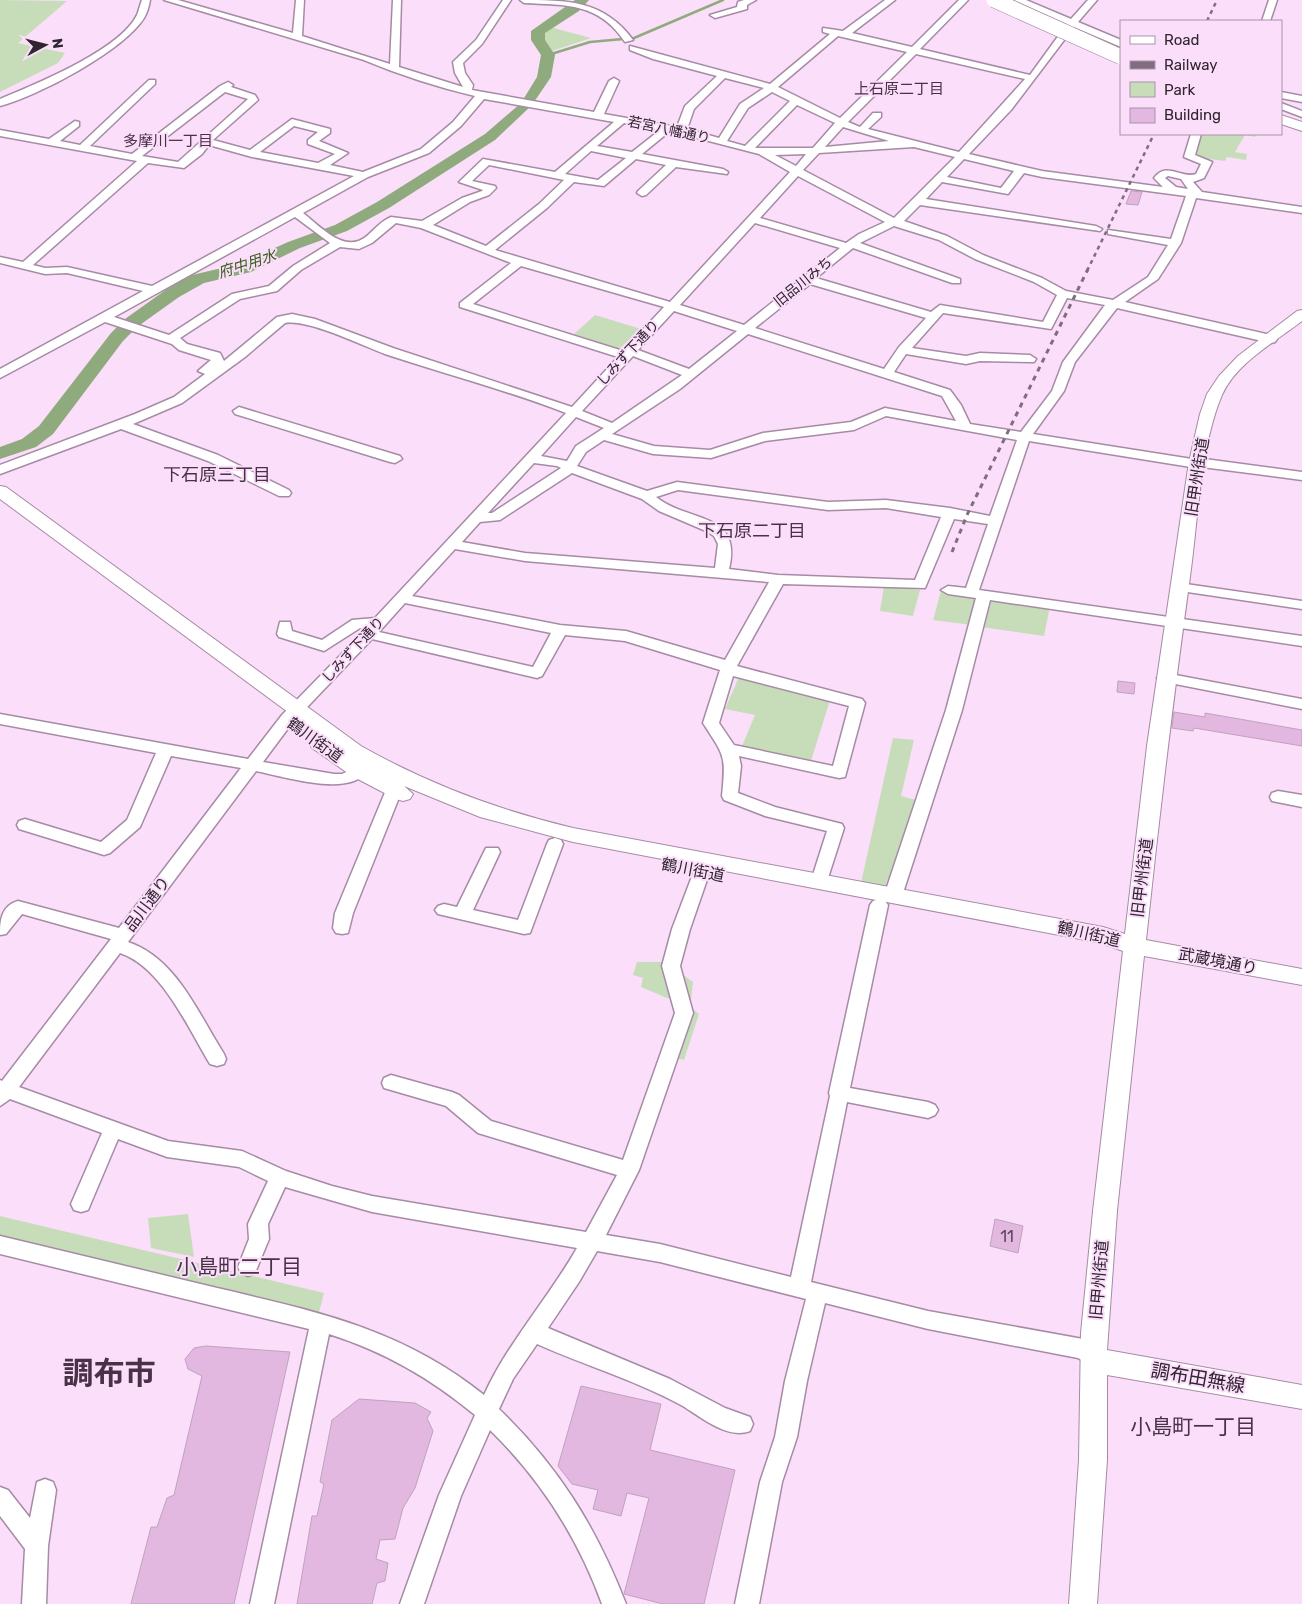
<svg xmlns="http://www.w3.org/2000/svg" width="1302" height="1604" font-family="Rubik,'Noto Sans JP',sans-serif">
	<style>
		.green { fill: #c7ddba }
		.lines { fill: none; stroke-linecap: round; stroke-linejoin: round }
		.stream { stroke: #8fab7e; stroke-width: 2.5 }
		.river { fill: #8fab7e; fill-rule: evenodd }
		.building { fill: #e2b8e1; stroke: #bea3bd }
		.minor-casing { stroke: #a68ba5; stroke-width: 3 }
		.major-casing { stroke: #a68ba5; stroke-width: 2 }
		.highway-casing { stroke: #a68ba5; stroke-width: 2 }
		.minor { fill: #fff; fill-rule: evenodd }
		.major { fill: #fff; fill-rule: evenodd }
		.highway { fill: #fff; fill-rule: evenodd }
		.rail-far1 { stroke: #806e80; stroke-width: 2.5; stroke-dasharray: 4 4; stroke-linecap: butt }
		.rail { stroke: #806e80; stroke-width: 3; stroke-dasharray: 5 5; stroke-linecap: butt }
		.highway-bridge-casing { stroke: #a68ba5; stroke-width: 16; stroke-linecap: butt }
		.highway-bridge { stroke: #fff; stroke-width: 15 }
		.labels { text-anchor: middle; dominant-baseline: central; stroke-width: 4; stroke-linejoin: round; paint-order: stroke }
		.far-street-label { font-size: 14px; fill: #2f242f; stroke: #fbdefa }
		.far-neighbourhood-label { font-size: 15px; fill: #493248; stroke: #fbdefa }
		.far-water-label { font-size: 15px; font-style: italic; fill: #375b1a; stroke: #fbdefa }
		.street-label { font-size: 16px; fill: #2f242f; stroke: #fbdefa }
		.near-number-label { font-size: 16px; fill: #5c495c }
		.neighbourhood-label { font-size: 18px; fill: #493248; stroke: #fbdefa }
		.near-street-label { font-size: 19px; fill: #2f242f; stroke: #fbdefa }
		.near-neighbourhood-label { font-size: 21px; fill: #493248; stroke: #fbdefa }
		.near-town-label { font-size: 31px; font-weight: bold; fill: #493248; stroke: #fbdefa }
	</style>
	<rect width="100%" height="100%" fill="#fbdefa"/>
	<path class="green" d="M0,0L67,1L18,43L65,53L58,63L0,92Z
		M550,27L591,38L552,51L545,44L543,33Z
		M1200,134H1256L1255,137L1245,135L1235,152L1247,154L1246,160L1227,157L1225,161L1210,159L1207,162L1192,158Z
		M595,315L641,329L619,349L574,334Z
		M884,586L920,590L913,616L880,611Z
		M941,591L978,597L972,625L933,620Z
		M987,597L1050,606L1044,636L981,627Z
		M739,677L830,700L811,761L742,746L755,715L725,709Z
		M893,738L914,740L901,796L916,800L895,882L887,880L886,888L861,883Z
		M637,962H665L693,982L691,1000L667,998L641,987L643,978L633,975Z
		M690,1007L699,1014L684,1060L673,1057Z
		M188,1214L194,1257L151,1248L148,1218Z
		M0,1216L324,1293L318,1316L0,1235Z"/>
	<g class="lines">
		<path class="stream" d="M548,55L590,42L634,38L723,0"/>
		<path class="river" d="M575,0H589L579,11L545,33V40L555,55L551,77L532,105L495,140L389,208L347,231L300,248L251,272L204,283L179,297L137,327L123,341L53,434L36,447L0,459V447L22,439L39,426L111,333L125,319L167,289L192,275L239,264L288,242L335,225L377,202L485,134L521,103L537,77L541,55L531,40V31Z"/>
	</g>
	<path class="building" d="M1131,191L1142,192L1138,205L1126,204Z
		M1118,681L1135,683L1134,694L1117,692Z
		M1174,712L1205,717V713L1302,730V746L1194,728L1193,731L1172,728Z
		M995,1219L1023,1226L1018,1253L990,1246Z
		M206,1346L290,1352L234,1604H131L151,1527H157L167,1498L174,1495L202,1376L188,1369L185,1359L194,1348Z
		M581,1386L661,1404L650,1450L735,1470L704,1604H663L624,1594L649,1498L627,1493L621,1516L593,1509L598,1490L572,1484L558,1466Z
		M359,1399L415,1403L431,1412L427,1418L433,1431L415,1488L403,1508L395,1539L380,1540L376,1559L388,1563L385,1581L377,1583L372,1604H297L312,1516H317L324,1484L320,1482L332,1420Z"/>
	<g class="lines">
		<g class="minor-casing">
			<path id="minor" d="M142,0H150C149,6 147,13 144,18C123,51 38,96 0,106V99C36,84 120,50 137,15C139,10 140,5 142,0Z
				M164,0H178L293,33L296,0H304L302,36L390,64L393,0H401L399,67L463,87L455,73L453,62L476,40L503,0H511L482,44L463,63L465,73L473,85L472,90L594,112L609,81L614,78L619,81L604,114L677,127L685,106L717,76L653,59L630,50V46L770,84L830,34L823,32V28L843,31L885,0H895L852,33L912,47L959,0H968L920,49L1030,75L1067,24L1014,0H1026L1071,19L1088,0H1097L1078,22L1121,40V47L1074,27L1011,110L969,154L1042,171L1163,187L1154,178C1167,161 1181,179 1196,174L1201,164L1184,157L1191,134H1201L1195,155L1212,162L1204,178L1193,182L1202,192L1302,207V213L1196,198L1181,243L1158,279L1125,302L1275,336L1277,339L1275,342L1271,343L1117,308L1075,362L1064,391L1033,434L1192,459L1197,458L1302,472V480L1202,467L1197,468L1029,441L979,590L1302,636V646L990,600L962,710L902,896L899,900L893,902L887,900L884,896L946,710L976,598L948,594L941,590L948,586L966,588L988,524L954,519L925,588L783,584L737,666L862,699L865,703L845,777L839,778L739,756L741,766L738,793L775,807L842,824L844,828L827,881L825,885L819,887L813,885L811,881L827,831L765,816L724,800L722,796C726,755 725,757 703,723L720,670L625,641L565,635L542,676L537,678L372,639L292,723L263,762L334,774H342L359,766L365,767L367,771C350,798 282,776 256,771L128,942C176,958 198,1013 224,1054L226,1059L224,1064L217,1066L210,1064C188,1028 162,967 120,953L19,1087L168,1141L242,1151L286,1171L332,1186L372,1196L586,1232L617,1175L478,1133L446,1106L384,1088L382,1083L384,1078L391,1075L452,1092L459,1095L491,1121L623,1160L675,1013L662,966L672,929L694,871L696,867L702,865L708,867L710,871L690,929L680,966L693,1013L639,1170L606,1235L660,1244L791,1277L830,1096L829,1093L870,905L873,901L879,899L885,901L888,905L850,1088L928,1102L935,1105L938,1110L935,1115L928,1118L847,1102L811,1282L928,1311L1083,1339L1102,1350L1105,1357L1102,1364L1094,1367L1078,1358L928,1329L825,1303L807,1381L797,1437L782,1482L759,1604H735L760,1482L775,1437L785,1381L806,1299L660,1262L597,1251L579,1282L548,1328L670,1379L725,1408L750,1417L753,1424L750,1431C727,1440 700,1416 681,1405C635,1380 584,1365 537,1344L513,1379L499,1409C559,1467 596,1527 626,1604H602C578,1538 541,1480 490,1430L461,1496L424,1604H400L439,1495L475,1415C430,1378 385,1352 329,1334L274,1604H250L309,1329L0,1254V1236C71,1253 142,1270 213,1287C314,1311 401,1328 484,1395C508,1342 548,1299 577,1248L372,1212L285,1187L268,1224L269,1239L255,1273L248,1276L241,1273L238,1267L249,1239L248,1224L268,1181L239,1167L167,1157L118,1139L88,1210L81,1212L74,1210L71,1204L102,1133L10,1099L0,1106V1080L2,1081L111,939L22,914L6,934L0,935C0,921 1,906 18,901L119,928L241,768L171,756L140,827L110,853L104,855L19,829L17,825L19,821L25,819L101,842L127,820L156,753L0,724V714L248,759L282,715L367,628H360L324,651L279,637L277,634L280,622H290L292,631L322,640L352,620L375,618L566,413C507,390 445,374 385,354C361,345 308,319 285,323L245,357L182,403L133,424L218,455L289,490L291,493L289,496H279L208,461L121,429L0,474V465L135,414L174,397L205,374L198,371L211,360L179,350L172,344L105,322L0,378V369L143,291L67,273L45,274L0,263V257L23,262L137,161L0,136V130L49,139L75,121L79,122V126L60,141L80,145L149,80H155V84L90,146L132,154L220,86L228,82L233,85L231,87L255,95L258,100L213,140L250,150L292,119L330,129V133L319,141L348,153L330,165L363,172L421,149L453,122L475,96C437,87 400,75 364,60ZM838,36L907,52L840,118L778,87ZM916,54L1025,79L959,152L868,129L881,117V113H873L860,127L848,122ZM725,78L764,88L740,104L719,138L687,129L694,109ZM225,92L248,99L178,162L142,156ZM772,92L790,101L745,146L727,141L748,108ZM484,99L614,122L555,172L483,159L459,182L483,190L482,191L462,198L422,221L391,217C381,221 375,229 367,236C345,255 320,226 303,213L368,177L429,153L461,126ZM797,105L835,123L813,148H755ZM624,123L660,130L632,152L597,146ZM294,126L318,132L308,140V144L335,154L318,163L260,152ZM843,127L889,141L825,147ZM670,131L759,154L790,172L670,302L495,250L547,208L574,182L604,186L636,159L666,165L638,191L637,193L642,196L646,195L676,167L727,174L728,172L723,169L642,154ZM209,145L252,157L354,176L152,286L67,267L45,268L33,265L148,163L184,168L202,154ZM914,147L955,157L894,218L803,170L819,153ZM591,151L626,158L598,180L565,174ZM806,154L796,166L775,155ZM964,159L1014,171L1001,188L947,177ZM489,165L564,180L539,204L486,246L433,225L470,202L489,195L496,188L495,186L472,181ZM1024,173L1042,177L1186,196L1171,239L1108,230V234L1168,245L1148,277L1113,300L1066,291L1042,278L983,255L947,236L904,221L920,205L1100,231L1102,229L1096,226L926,199L942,182L1008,194ZM798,176L885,222L859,234L846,243L760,218ZM1168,176L1181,179L1188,189L1176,187L1165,178ZM295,217L330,243L293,266L269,286L232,294L169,335L114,317ZM396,223L421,228L511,263L460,303V307L618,357L572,407L393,348L315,319L292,314L277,317L224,361L220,353L187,344L180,338L240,299L277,291L301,270L340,247L359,249L372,243ZM755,223L840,248L744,325L680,305ZM894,226L939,240L975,259L1034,282L1057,295L1043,322L940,305L931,312L816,278L853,248L952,283H960V279L860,243ZM521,266L664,307L623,351L473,304ZM810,284L926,318L899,347L884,369L755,328ZM1067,298L1105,305L1063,362L1052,391L1021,432L970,424L961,405L950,390L894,372L906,354L966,364L980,361L1034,362L1036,359L1030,355L980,353L966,356L912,348L943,313L1051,329ZM674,311L737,331L689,369L638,350ZM748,334L942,396L956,421L885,408L851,422L763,433L710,450L654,446L612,434L680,389ZM633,356L682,375L612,423L582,411ZM886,416L1017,440L990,516L950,508L886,500L828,502L677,482L647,491L577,466L586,452L604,440L653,454L711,458L765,441L854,430ZM576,417L604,428L576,446L567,461L541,456ZM534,463L557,466L561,468L492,513H488ZM572,473L642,499L659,511L706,531L714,536L718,544L715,568L525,553L462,542L480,522L500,520ZM678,490L828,510L886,508L941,517L915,580L778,575L729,569C743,511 688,523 656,497ZM455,549L525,561L769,582L725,660L626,631L560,625L412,596ZM405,603L551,633L533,667L379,632ZM733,676L849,706L833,766L734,745L719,723Z
				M520,0C567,0 604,0 633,40L625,42C599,3 567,5 524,3Z
				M744,0H756L747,5V9L715,18L710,15L737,7L738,2Z
				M1269,0H1277L1270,21H1262Z
				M1281,92L1302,96V102L1281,98Z
				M1281,103L1302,111V117L1281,109Z
				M239,407L400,456L402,459L395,463L390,462L235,414L233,411Z
				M1179,583L1302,601V609L1174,590L1172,587Z
				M1165,673L1302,699V709L1160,681L1157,678L1160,675Z
				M394,784L400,786L402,790L353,913L348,933L342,934L336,933L333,928L335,913L386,790L388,786Z
				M1278,791L1302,795V807L1272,801L1270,797L1272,793Z
				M555,838L561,840L563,844L530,933L524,934L438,914L435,910L438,906L444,904L457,907L484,852L486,848H498L500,852L473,910L518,920L547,844L549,840Z
				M45,1479L53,1482L56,1490L48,1546L46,1604H22L25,1549L0,1516V1487L8,1490L30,1518L37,1482Z"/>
		</g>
		<g class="major-casing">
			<path id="major" d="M1302,310V321C1275,342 1236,363 1222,395C1201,444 1198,516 1191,569C1174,693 1159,816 1146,940L1302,969V985L1144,956L1117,1211L1107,1350L1302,1385V1409L1107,1375V1460L1097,1604H1069L1079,1460L1081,1333L1093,1211L1123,951L1101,943L573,842L480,817L404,786L413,794L410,799L403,801L396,799L352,776L312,748L309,743L312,738H323L0,499V486L6,487L361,746C428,784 498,810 573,828L1103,927L1125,934L1147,746L1189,462L1200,414L1207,394L1219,376L1238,356L1297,311Z"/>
		</g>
		<g class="highway-casing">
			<path id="highway" d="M1281,115L1302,122V131L1281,124Z"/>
		</g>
		<use href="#minor" class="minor"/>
		<use href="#major" class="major"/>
		<use href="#highway" class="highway"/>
		<path class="rail-far1" d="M1207,21L1217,0
			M1087,271L1154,134"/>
		<path class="rail" d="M952,552L967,515L1088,269"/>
		<g class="highway-bridge-casing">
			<path id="highway-bridge" d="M994,0L1121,57"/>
		</g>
		<use href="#highway-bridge" class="highway-bridge"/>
	</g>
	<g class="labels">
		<g class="far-street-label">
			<text transform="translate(669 130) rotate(12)">若宮八幡通り</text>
			<text transform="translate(803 282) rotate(-39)">旧品川みち</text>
			<text transform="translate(628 353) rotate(-47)">しみず下通り</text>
			<text transform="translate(353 650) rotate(-47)">しみず下通り</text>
		</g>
		<g class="far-neighbourhood-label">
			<text x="899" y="89">上石原二丁目</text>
			<text x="168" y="141">多摩川一丁目</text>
		</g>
		<g class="far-water-label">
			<text transform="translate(247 264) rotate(-18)">府中用水</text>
		</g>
		<g class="street-label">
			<text transform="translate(1197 477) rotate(-81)">旧甲州街道</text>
			<text transform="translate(315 740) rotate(36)">鶴川街道</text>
			<text transform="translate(693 870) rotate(11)">鶴川街道</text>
			<text transform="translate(1142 878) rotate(-83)">旧甲州街道</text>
			<text transform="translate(147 904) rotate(-53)">品川通り</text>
			<text transform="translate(1089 934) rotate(13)">鶴川街道</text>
			<text transform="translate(1218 961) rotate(11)">武蔵境通り</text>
			<text transform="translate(1099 1280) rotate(-85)">旧甲州街道</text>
		</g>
		<g class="near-number-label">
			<text x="1007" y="1236">11</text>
		</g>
		<g class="neighbourhood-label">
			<text x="217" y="475">下石原三丁目</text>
			<text x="752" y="531">下石原二丁目</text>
		</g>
		<g class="near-street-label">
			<text transform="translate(1198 1378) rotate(10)">調布田無線</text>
		</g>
		<g class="near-neighbourhood-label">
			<text x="239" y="1266">小島町二丁目</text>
			<text x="1193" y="1426">小島町一丁目</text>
		</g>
		<g class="near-town-label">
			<text x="109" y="1373">調布市</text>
		</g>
	</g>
	<rect x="1120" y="20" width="162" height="115" fill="#fbdefa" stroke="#a994a9"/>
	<rect x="1130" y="36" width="25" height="8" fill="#ffffff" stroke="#a994a9"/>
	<text x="1164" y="45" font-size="15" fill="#2f242f">Road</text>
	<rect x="1130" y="61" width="25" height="8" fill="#806e80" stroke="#a994a9"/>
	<text x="1164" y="70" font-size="15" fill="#2f242f">Railway</text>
	<rect x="1130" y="82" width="25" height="15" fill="#c7ddba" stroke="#a994a9"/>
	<text x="1164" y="95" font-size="15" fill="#2f242f">Park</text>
	<rect x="1130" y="108" width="25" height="15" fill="#e2b8e1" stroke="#a994a9"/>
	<text x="1164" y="120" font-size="15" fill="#2f242f">Building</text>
	<g transform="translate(45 45) rotate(83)" stroke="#fbdefa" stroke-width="4" paint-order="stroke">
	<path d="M0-4L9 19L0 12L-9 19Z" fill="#2f242f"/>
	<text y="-8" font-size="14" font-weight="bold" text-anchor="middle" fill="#2f242f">N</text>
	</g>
</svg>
